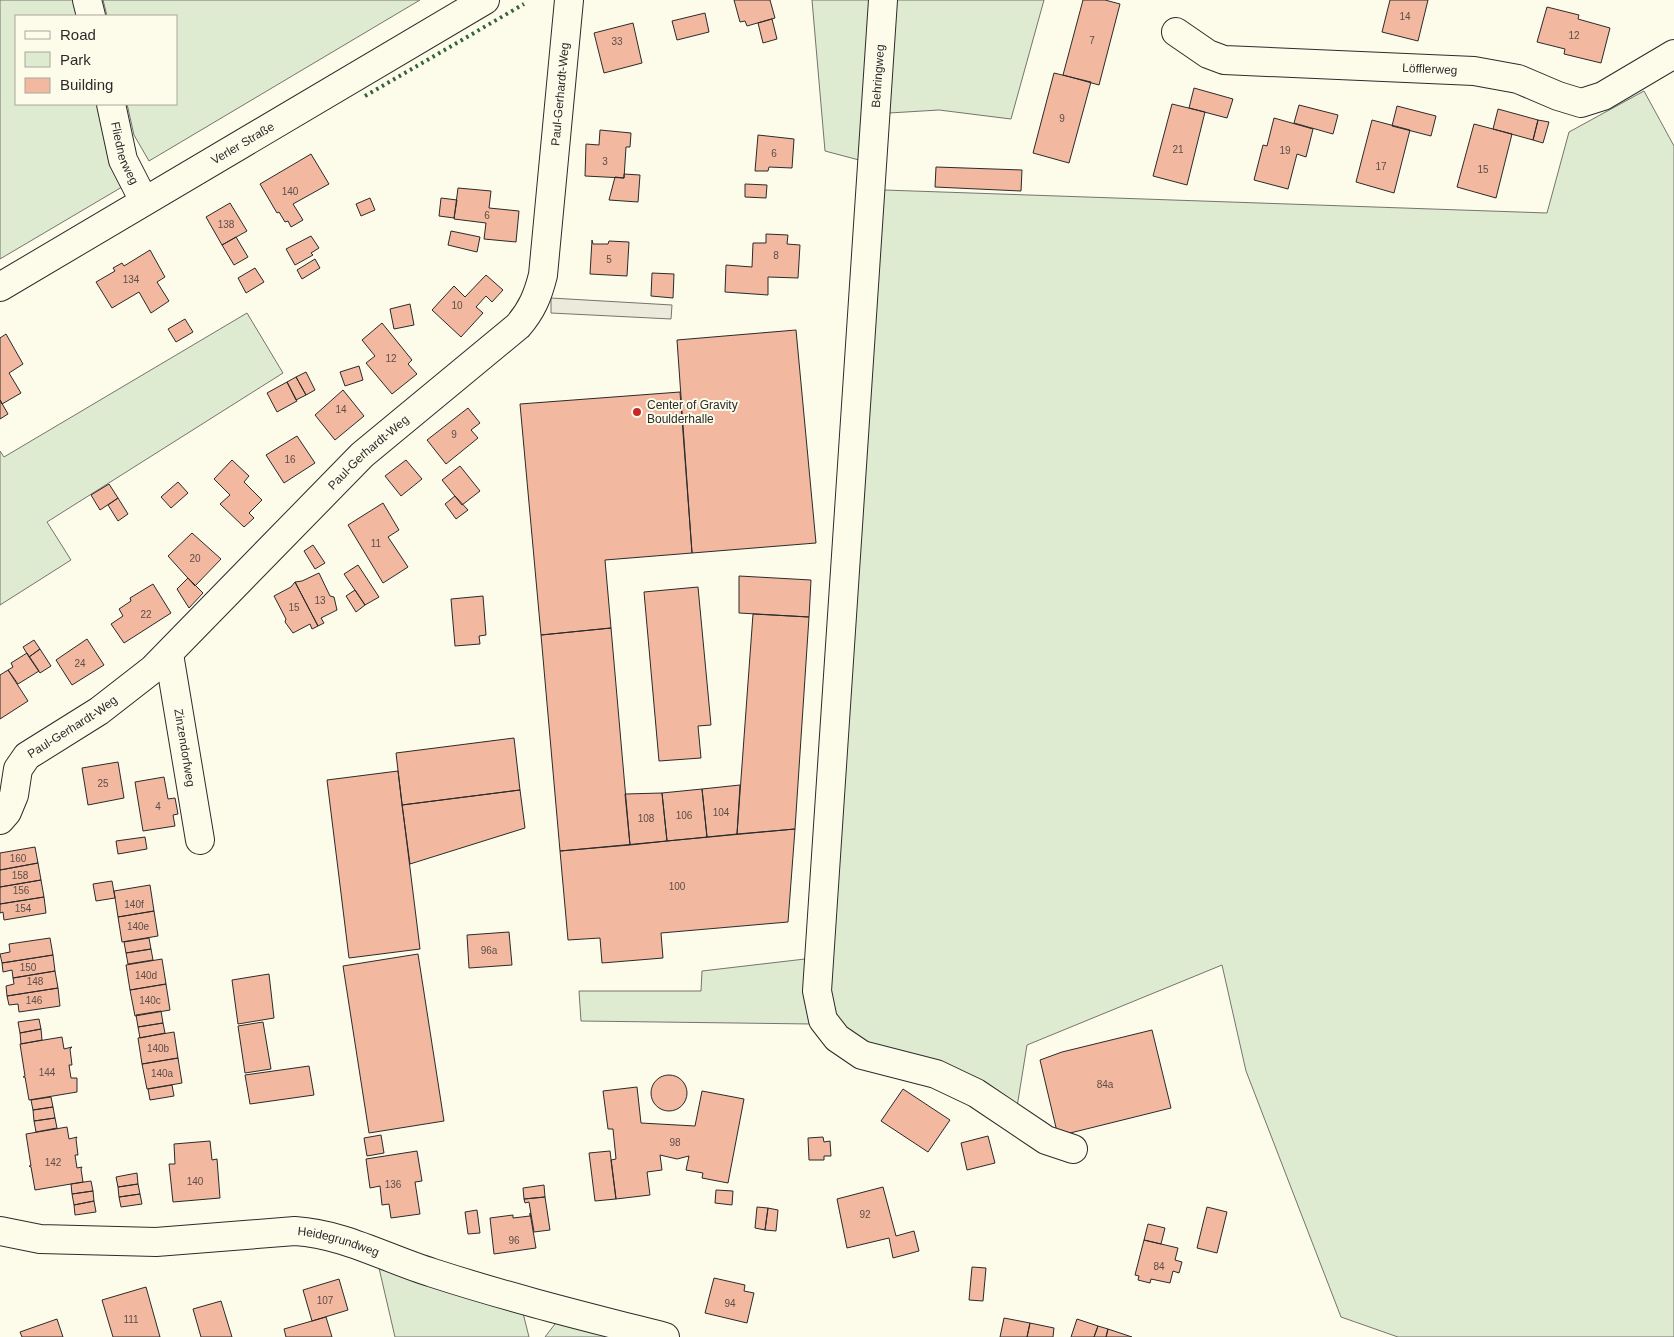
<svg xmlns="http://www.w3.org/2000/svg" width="1674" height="1337" font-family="Helvetica,sans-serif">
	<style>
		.green { fill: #deebd1; stroke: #74746e }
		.parking { fill: #eceadb; stroke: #74746e }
		.building { fill: #f2b8a0; stroke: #2b2b2b }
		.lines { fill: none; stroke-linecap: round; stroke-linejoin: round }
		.minor-casing { stroke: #2b2b2b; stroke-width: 30 }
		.major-casing { stroke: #2b2b2b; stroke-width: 30 }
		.minor { stroke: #fdfbea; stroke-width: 28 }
		.major { stroke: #fdfbea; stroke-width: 28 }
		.hedge { stroke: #34623c; stroke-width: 4; stroke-dasharray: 2.5 4; stroke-linecap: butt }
		.poi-dot { fill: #c62828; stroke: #fdfbea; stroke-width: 2 }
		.labels { text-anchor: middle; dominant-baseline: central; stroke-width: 4; stroke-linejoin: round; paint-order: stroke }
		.number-label { font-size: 10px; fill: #5d4e48 }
		.street-label { font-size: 12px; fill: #2b2b2b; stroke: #fdfbea }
		.poi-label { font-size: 12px; fill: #2b2b2b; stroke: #fdfbea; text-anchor: start }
	</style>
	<rect width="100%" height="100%" fill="#fdfbea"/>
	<path class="green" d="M0,0H78L82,16H16V104H102L122,187L0,259Z
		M103,0H420L149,161L134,135L127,104H176V16H107Z
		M812,0H873L859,160L825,151Z
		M896,0H1044L1011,119L939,110L889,113Z
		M1644,91L1674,146V1337H1398L1341,1317L1246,1071L1222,965L1027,1045L1017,1107L842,1034L826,993L884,190L1547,213L1569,132Z
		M247,313L283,373L47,522L71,560L0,605V451L4,457Z
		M805,959L812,1024L581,1021L579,991H701L702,971Z
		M379,1268L522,1309L529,1337H395Z
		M558,1320L636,1337H545Z"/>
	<path class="parking" d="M551,298L672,305L671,319L551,313Z"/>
	<path class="building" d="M734,0H770L775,18L747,26L745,21L740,22Z
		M1083,0H1105L1120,4L1099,85L1063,75Z
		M1390,0H1428L1418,41L1382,32Z
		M1547,7L1579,15L1578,19L1610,28L1601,63L1564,54L1565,49L1537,42Z
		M705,13L709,32L677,40L672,21Z
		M772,19L777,39L763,43L758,23Z
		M633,23L642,63L604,73L594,33Z
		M1054,73L1091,82L1069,163L1033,153Z
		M1194,88L1233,99L1227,118L1189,108Z
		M1172,104L1205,112L1187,185L1153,176Z
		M1299,105L1338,115L1333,134L1294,123Z
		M1397,106L1436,116L1431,136L1392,126Z
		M1498,109L1538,120L1533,140L1493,129Z
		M1274,118L1313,129L1306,157L1297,154L1288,189L1254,180L1263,145L1267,146Z
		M1372,120L1410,130L1394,193L1356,182Z
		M1538,120L1549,122L1543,143L1533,140Z
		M1474,124L1512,134L1496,198L1457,187Z
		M600,130L631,133L630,147H626L624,178L585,176L586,144L599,145Z
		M758,135L794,139L792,168L769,167L768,171H755Z
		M311,154L329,184L293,204L303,220L291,227L288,221L285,222L279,212L277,213L260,184Z
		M936,167L1022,170L1021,191L935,187Z
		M624,174L640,175L638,202L609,200L615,177L624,178Z
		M745,184L767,185L766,198L745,197Z
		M458,188L491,191L489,208L519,211L516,242L484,239L486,223L454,219Z
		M370,198L375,210L361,216L356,204Z
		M441,198L457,200L454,218L439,216Z
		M230,203L247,231L222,245L206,217Z
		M451,231L480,237L477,252L448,245Z
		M766,234L788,235L787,244L800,245L798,278L768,277V295L725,292L726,265L752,267L753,243H766Z
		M311,236L319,248L311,253L313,255L295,265L286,249Z
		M236,237L248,257L234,265L222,245Z
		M592,240L593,244H608L609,241L629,242L627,276L590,274Z
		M150,250L165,277L157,282L169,301L151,313L139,292L112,308L96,282L115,271L113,268L122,263L124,266Z
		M315,259L320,268L302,279L297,270Z
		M255,268L264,282L246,293L238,278Z
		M652,273L674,274L673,298L651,296Z
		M486,275L503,290L492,302L486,296L476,307L483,313L461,337L432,310L454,286L465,297Z
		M410,304L414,325L394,329L390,309Z
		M185,319L193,332L176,342L168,329Z
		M382,323L412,360L408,364L417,374L392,394L366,363L375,356L362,340Z
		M796,330L816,543L692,553L677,340Z
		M6,334L23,364L9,373L21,393L2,404L0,400V338Z
		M359,366L363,380L345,386L340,372Z
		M306,372L315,390L306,395L296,377Z
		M296,377L306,395L296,400L287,382Z
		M287,382L297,401L277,412L267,393Z
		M343,390L364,416L335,440L315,415Z
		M680,392L692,553L605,560L611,628L541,635L520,404Z
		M0,400L8,414L0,419Z
		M468,408L480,423L471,430L478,438L446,464L427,440Z
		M297,436L315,463L284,483L266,455Z
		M232,460L249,476L244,482L262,500L249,513L254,518L244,527L220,504L230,495L214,479Z
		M406,460L422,479L401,496L385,476Z
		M460,466L480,491L462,505L442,480Z
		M178,482L188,493L171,508L161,497Z
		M109,484L118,498L100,510L91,495Z
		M455,496L468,510L456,519L445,504Z
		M118,498L128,514L118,521L108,505Z
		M383,503L399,530L388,537L408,567L383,583L348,525Z
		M192,533L221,559L195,586L168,556Z
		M313,545L325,563L315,569L304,551Z
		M358,565L379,597L365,605L344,574Z
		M319,573L330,596L334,597L337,610L321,618L324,623L318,626L295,582L302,581Z
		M739,576L811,580L809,617L739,613Z
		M188,578L203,593L189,608L177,589Z
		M295,582L318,626L312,629L310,624L293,633L285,622L286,619L274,596L291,587Z
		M153,584L171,613L124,643L111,624L123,616L119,609L131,601L130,598Z
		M698,587L711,725L698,726L701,758L659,761L644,592Z
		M355,590L365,605L356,612L346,596Z
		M483,596L486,635L479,636L480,644L455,646L451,599Z
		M753,614L809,617L795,829L737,834Z
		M611,628L630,845L560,851L541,635Z
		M87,639L104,665L72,685L56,660Z
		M34,640L40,649L29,657L23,647Z
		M40,649L51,666L40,673L29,657Z
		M27,653L39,671L18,684L8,670L13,667L11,663Z
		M8,670L28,701L0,719V675Z
		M514,738L520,790L402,805L396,753Z
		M118,762L124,798L88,805L82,768Z
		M398,771L420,949L349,958L327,780Z
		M164,777L168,799L175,798L178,814L173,815L175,826L143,831L135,782Z
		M740,785L737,834L707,837L702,789Z
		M702,789L707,837L667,841L662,793Z
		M520,790L525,828L410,864L402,805Z
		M662,793L667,841L630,845L625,794Z
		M795,829L788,922L661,933L663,958L602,963L600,938L568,940L560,851Z
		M145,837L147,849L118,854L116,841Z
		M35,847L38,863L0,870V853Z
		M38,863L41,880L0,887V870Z
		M41,880L44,897L0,904V887Z
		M112,881L115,898L96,901L93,884Z
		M150,885L154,911L118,917L114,891Z
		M44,897L46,913L4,920L3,912L0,913V904Z
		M154,911L158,936L122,942L118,917Z
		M509,932L512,965L469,968L467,935Z
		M50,938L53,955L2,963L0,954L10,952L9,944Z
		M149,938L151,949L126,953L124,942Z
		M151,949L153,960L128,964L126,953Z
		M418,954L444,1121L369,1133L343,966Z
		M53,955L55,971L13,978L12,970L3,972L2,963Z
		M162,959L166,984L130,990L126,965Z
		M55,971L58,988L7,996L6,986L14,984L13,978Z
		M269,974L274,1018L238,1024L232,980Z
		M166,984L170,1010L135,1016L130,990Z
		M58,988L60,1006L19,1012L18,1004L9,1005L7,996Z
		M161,1011L163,1023L138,1027L136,1015Z
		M39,1019L41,1029L20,1033L18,1022Z
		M263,1022L271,1069L245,1073L238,1026Z
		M163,1023L165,1033L140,1038L138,1027Z
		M41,1029L42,1040L21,1044L20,1033Z
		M1152,1030L1171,1108L1058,1136L1040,1060L1062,1052Z
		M174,1032L178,1058L142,1064L138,1038Z
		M62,1037L64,1049L72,1047L70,1049L72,1065H69L71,1078H77V1092L29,1100L25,1077H23L25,1076L20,1044Z
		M178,1058L182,1083L147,1089L142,1064Z
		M309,1066L314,1095L250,1104L245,1075Z
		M651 1093a18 18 0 1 1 36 0a18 18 0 1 1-36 0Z
		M172,1085L174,1096L150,1100L148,1089Z
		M637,1087L641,1123L695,1126L702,1091L744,1099L728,1183L702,1178L703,1173L686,1170L689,1156L677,1159L660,1155L662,1170L647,1172L650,1195L616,1199L611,1160L616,1159L613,1129H608L603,1091Z
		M903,1089L950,1120L928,1152L881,1121Z
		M51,1097L53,1107L33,1110L31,1100Z
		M53,1107L55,1118L34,1121L33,1110Z
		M55,1118L57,1128L36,1132L34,1121Z
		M67,1127L69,1139L77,1137L76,1139L78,1155H75L77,1168L82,1167L81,1169L83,1182L35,1190L31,1167L29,1166H31L26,1134Z
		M381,1135L384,1153L367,1156L364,1138Z
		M988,1136L995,1163L967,1170L961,1143Z
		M823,1137L824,1142L830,1141L831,1156H824V1160H809L808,1138Z
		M210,1141L212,1160L217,1159L220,1198L173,1202L169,1164H175L174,1144Z
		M417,1151L422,1181L415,1182L420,1214L391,1218L389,1204L382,1205L380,1186L370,1188L366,1159Z
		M610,1151L616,1199L595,1201L589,1153Z
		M137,1173L138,1184L118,1187L116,1177Z
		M91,1181L93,1191L72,1194L71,1184Z
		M138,1184L140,1194L119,1197L118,1187Z
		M544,1185L545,1197L524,1199L523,1188Z
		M883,1187L896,1236L914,1231L919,1251L893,1258L889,1238L847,1248L837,1199Z
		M716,1190L733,1191L732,1205L715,1203Z
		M93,1191L94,1201L74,1205L72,1194Z
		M140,1194L142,1204L121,1207L119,1197Z
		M545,1197L550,1230L534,1232L529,1202L525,1203L524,1199Z
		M94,1201L96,1212L75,1215L74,1205Z
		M757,1207L768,1208L765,1230L755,1228Z
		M1207,1207L1227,1212L1217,1253L1197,1248Z
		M768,1208L778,1210L776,1231L765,1230Z
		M477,1210L480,1233L468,1234L465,1212Z
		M530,1213L536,1248L494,1254L490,1218L513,1215V1218L530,1216Z
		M1148,1224L1165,1228L1161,1244L1144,1240Z
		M1144,1240L1178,1248L1175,1260L1182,1262L1179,1273L1173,1271L1170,1283L1151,1279L1150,1283L1138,1280L1139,1276L1135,1275Z
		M972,1267L986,1268L983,1301L969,1300Z
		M714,1278L745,1285L744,1291L754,1293L747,1323L705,1313Z
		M339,1279L348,1310L312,1321L303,1290Z
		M146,1287L160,1337H113L102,1300Z
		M221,1301L232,1337H201L193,1309Z
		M326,1317L332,1337H286L284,1329Z
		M1004,1318L1030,1323L1027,1337H1000Z
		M57,1319L63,1337H22L20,1332Z
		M1077,1319L1098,1326L1094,1337H1071Z
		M1030,1323L1054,1328L1053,1337H1027Z
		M1098,1326L1108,1329L1106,1337H1094Z
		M1108,1329L1132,1337H1106Z"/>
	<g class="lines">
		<g class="minor-casing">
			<g id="minor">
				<path d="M87,0L91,16"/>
				<path d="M883,0L817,991L823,1020L837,1038L862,1055L936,1074L976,1093L1046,1140L1073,1149"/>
				<path id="s1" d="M1176,32L1208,54L1224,60L1474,71L1518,79L1558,96L1581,103L1603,96L1674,54"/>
				<path id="s2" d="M111,104L123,160L144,201"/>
				<path id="s3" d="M169,654L200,840"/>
				<path id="s4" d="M0,820L7,812L14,795L18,769L27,756L99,711L153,669L362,455L518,326C532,310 538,295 543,275L569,0"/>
				<path id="s5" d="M0,1231L40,1239L156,1242L295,1231C344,1234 387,1259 433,1273C510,1298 587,1317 665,1337"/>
			</g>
		</g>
		<g class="major-casing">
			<g id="major">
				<path id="s6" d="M0,287L485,0"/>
			</g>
		</g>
		<use href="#minor" class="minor"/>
		<use href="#major" class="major"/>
		<path class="hedge" d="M365,96L524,4"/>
	</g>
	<circle class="poi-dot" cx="637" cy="412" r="5"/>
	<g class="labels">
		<g class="number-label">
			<text x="1405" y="16">14</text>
			<text x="1574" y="35">12</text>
			<text x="1092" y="40">7</text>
			<text x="617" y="41">33</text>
			<text x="1062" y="118">9</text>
			<text x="1178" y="149">21</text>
			<text x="1285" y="150">19</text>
			<text x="774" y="153">6</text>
			<text x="605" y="161">3</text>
			<text x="1381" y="166">17</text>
			<text x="1483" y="169">15</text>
			<text x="290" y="191">140</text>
			<text x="487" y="215">6</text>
			<text x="226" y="224">138</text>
			<text x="776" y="255">8</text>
			<text x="609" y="259">5</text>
			<text x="131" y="279">134</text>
			<text x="457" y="305">10</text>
			<text x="391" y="358">12</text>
			<text x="341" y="409">14</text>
			<text x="454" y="434">9</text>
			<text x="290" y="459">16</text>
			<text x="376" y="543">11</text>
			<text x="195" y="558">20</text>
			<text x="320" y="600">13</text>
			<text x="294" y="607">15</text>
			<text x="146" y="614">22</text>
			<text x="80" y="663">24</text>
			<text x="103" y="783">25</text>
			<text x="158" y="806">4</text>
			<text x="721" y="812">104</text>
			<text x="684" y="815">106</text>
			<text x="646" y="818">108</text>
			<text x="18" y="858">160</text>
			<text x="20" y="875">158</text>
			<text x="677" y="886">100</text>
			<text x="21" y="890">156</text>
			<text x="134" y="904">140f</text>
			<text x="23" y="908">154</text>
			<text x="138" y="926">140e</text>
			<text x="489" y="950">96a</text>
			<text x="28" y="967">150</text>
			<text x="146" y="975">140d</text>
			<text x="35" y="981">148</text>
			<text x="34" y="1000">146</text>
			<text x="150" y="1000">140c</text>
			<text x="158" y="1048">140b</text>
			<text x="47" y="1072">144</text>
			<text x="162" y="1073">140a</text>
			<text x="1105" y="1084">84a</text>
			<text x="675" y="1142">98</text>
			<text x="53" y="1162">142</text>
			<text x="195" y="1181">140</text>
			<text x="393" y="1184">136</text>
			<text x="865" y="1214">92</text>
			<text x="514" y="1240">96</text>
			<text x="1159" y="1266">84</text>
			<text x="325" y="1300">107</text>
			<text x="730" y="1303">94</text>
			<text x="131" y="1319">111</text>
		</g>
		<g class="street-label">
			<text stroke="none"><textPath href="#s1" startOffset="262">Löfflerweg</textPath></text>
			<text transform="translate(878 76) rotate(-86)">Behringweg</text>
			<text stroke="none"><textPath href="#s4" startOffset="965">Paul-Gerhardt-Weg</textPath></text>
			<text stroke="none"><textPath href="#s6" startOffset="282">Verler Straße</textPath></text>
			<text stroke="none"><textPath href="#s2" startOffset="51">Fliednerweg</textPath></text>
			<text stroke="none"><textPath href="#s4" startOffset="530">Paul-Gerhardt-Weg</textPath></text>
			<text stroke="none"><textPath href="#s4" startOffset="125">Paul-Gerhardt-Weg</textPath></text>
			<text stroke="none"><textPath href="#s3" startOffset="95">Zinzendorfweg</textPath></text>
			<text stroke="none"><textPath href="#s5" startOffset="341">Heidegrundweg</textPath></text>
		</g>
		<g class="poi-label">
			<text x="647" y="405">Center of Gravity<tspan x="647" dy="14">Boulderhalle</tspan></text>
		</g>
	</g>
	<rect x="15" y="15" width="162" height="90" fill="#fdfbea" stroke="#a9a89e"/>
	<rect x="25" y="31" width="25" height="8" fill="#fdfbea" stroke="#a9a89e"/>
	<text x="60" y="40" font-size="15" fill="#2b2b2b">Road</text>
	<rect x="25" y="52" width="25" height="15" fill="#deebd1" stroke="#a9a89e"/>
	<text x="60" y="65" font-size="15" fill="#2b2b2b">Park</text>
	<rect x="25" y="78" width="25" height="15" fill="#f2b8a0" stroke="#a9a89e"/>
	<text x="60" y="90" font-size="15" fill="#2b2b2b">Building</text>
</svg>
